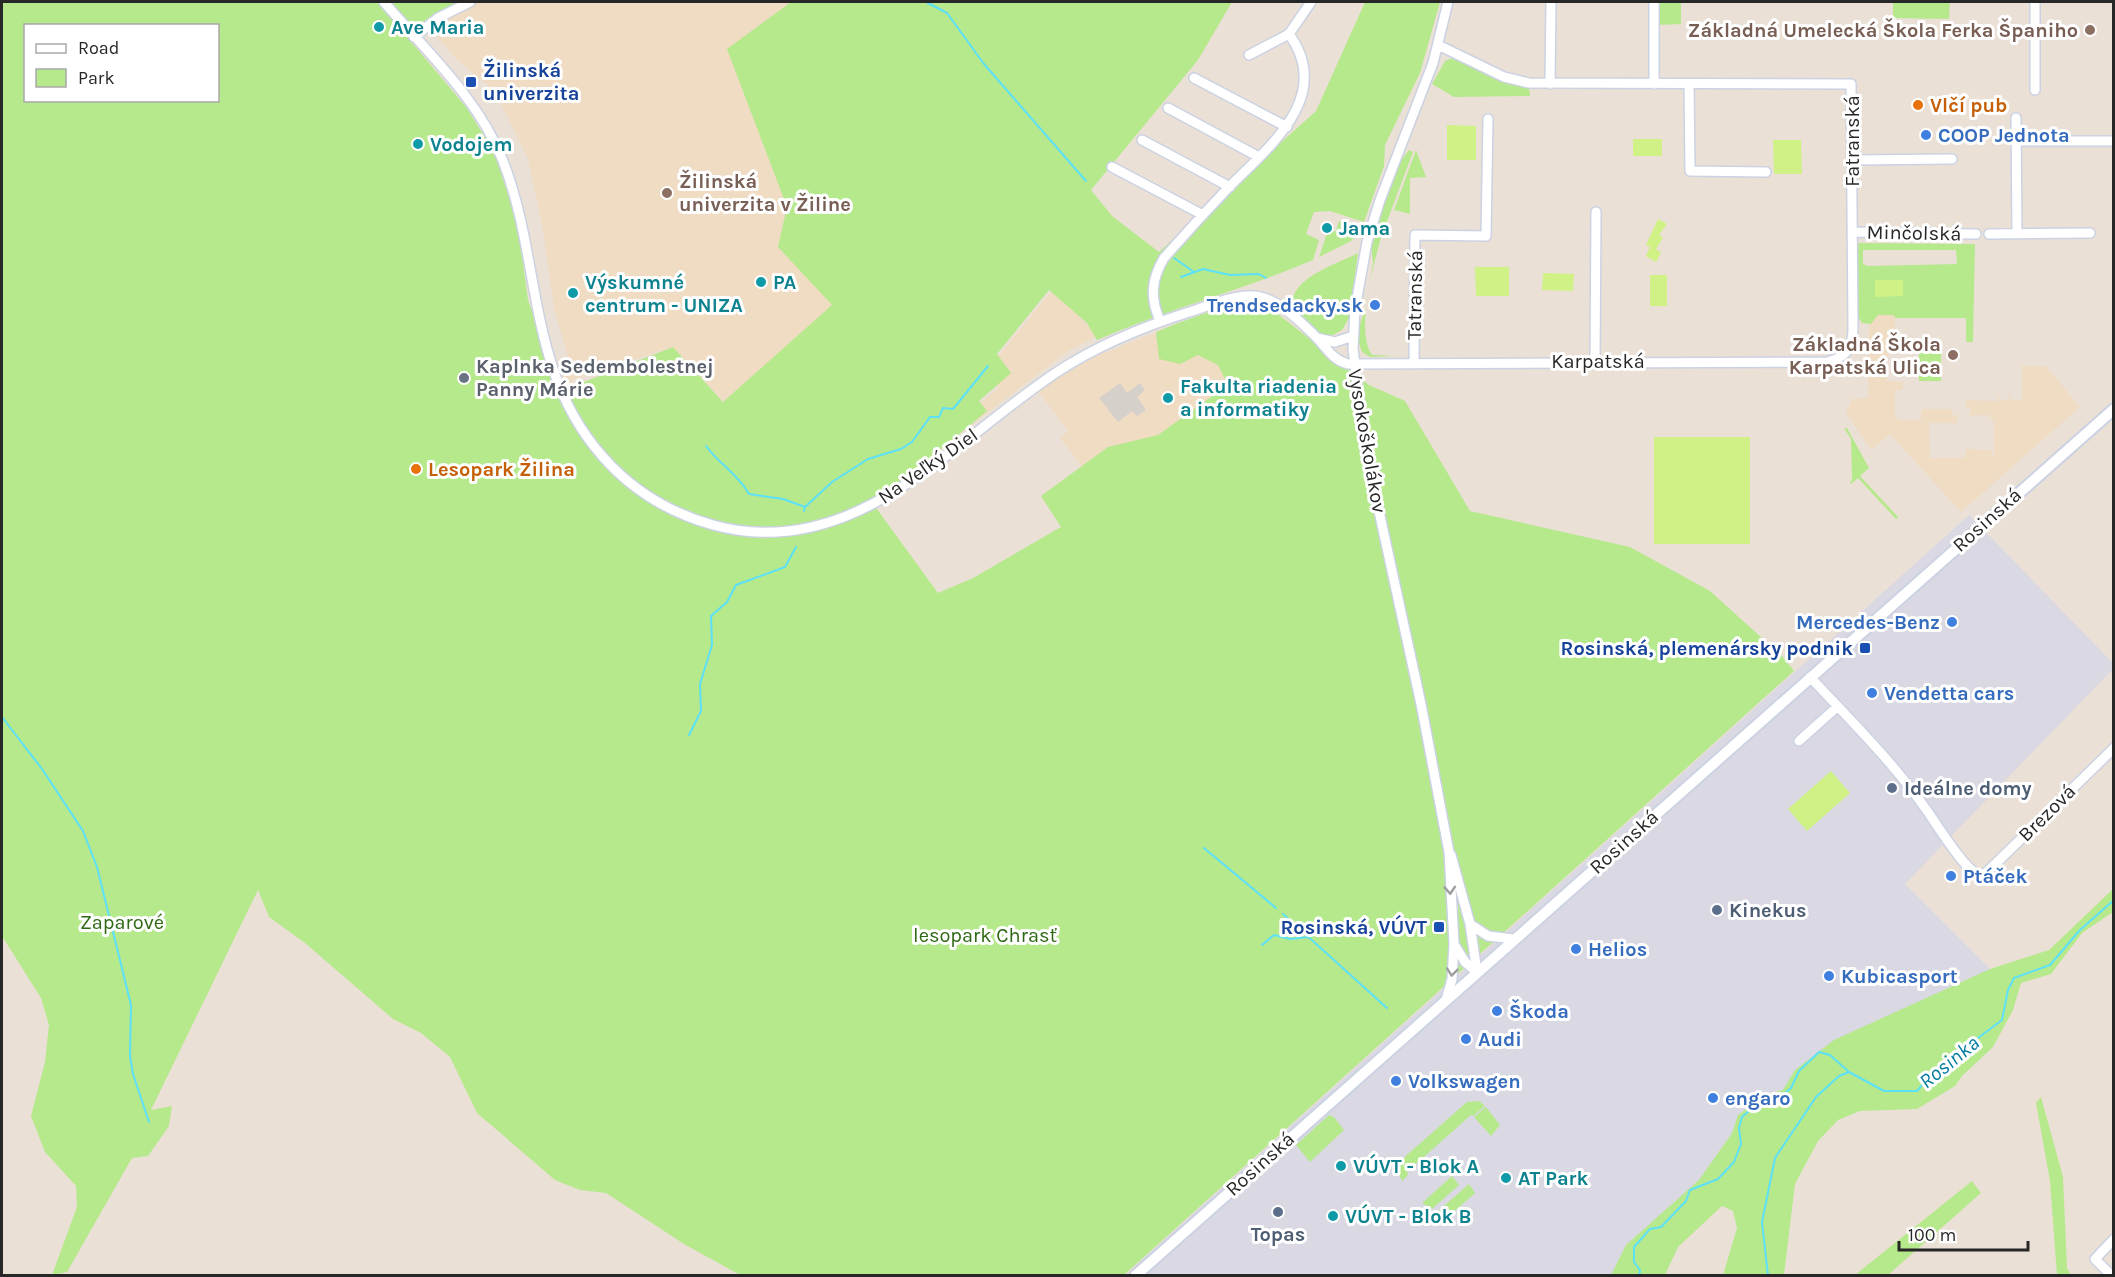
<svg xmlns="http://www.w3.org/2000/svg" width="2115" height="1277" font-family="Karla,sans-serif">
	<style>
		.industrial { fill: #dad8e2 }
		.education { fill: #efdcc3 }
		.green { fill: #b6e88c; fill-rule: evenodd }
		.pitch { fill: #cff186 }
		.plaza { fill: #d6d0ca }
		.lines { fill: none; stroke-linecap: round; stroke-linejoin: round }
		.stream { stroke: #5de1f9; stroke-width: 2 }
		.minor-casing { stroke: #cbd2e2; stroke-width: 12 }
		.tertiary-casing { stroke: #cbd2e2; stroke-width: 14 }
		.minor { stroke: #fff; stroke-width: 9 }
		.tertiary { stroke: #fff; stroke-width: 10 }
		.oneway { stroke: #9e9e9e }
		.culture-dot { fill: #0f9aa8; stroke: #fff; stroke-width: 2 }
		.education-dot { fill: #8d6e63; stroke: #fff; stroke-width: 2 }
		.transit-dot { fill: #1a4fb4; stroke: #fff; stroke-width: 2 }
		.food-dot { fill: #e8710a; stroke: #fff; stroke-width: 2 }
		.shop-dot { fill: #3f7fe0; stroke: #fff; stroke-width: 2 }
		.worship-dot { fill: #6b7280; stroke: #fff; stroke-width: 2 }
		.service-dot { fill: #5c6f8a; stroke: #fff; stroke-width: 2 }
		.labels { text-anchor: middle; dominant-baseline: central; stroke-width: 6; stroke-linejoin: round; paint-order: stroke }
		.culture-label { font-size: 20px; font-weight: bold; fill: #0d838f; stroke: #fff; text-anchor: start }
		.education-label { font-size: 20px; font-weight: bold; fill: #785e54; stroke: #fff; text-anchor: end }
		.transit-label { font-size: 20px; font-weight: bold; fill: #164399; stroke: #fff; text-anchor: end }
		.food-label { font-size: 20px; font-weight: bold; fill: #c56008; stroke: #fff; text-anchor: start }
		.shop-label { font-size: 20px; font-weight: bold; fill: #366cbe; stroke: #fff; text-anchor: start }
		.street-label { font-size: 20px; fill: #272727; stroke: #fff }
		.worship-label { font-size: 20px; font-weight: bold; fill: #5b616d; stroke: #fff; text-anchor: start }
		.service-label { font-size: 20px; font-weight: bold; fill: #4e5e75; stroke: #fff; text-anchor: start }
		.park-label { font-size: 20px; fill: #2d6812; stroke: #fff }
		.water-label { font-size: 21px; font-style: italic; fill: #017ba0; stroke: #fff }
	</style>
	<rect width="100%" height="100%" fill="#ebe0d6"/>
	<path class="industrial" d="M1969,515L2113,663V669L1905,884L1990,969L1847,1055L1620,1275L1143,1276L1134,1267Z"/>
	<path class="education" d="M481,2H814L876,292L724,402L673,347L574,379L568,387L569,398L558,370L565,373L572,371L554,308L542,225L528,159L495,91L457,60L433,32L441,21Z
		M1053,289L1098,336L1068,351L975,422L968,413L998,388L985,372Z
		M1877,315H1895V342L1887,343V381L1903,382V390H1895V417L1900,420H1921V409H1952V415H1957V423H1929L1930,458H1965L1966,449L1990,450L1994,456V422L1988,415L1966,416L1970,414L1971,408L1966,407V400L1998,401V392L2000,400H2009V392L2012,400H2022V366H2046L2080,407L1961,512L1890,434L1871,450L1846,413L1852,399L1868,398L1869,324Z
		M1186,321L1242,394L1104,495L1060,438L1068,431L1038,391L1104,350V353Z"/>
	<path class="green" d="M2,2H461L403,32L466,107L495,153L518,227L528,300L561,391L673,347L723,402L832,305L778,247L787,207L727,49L791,2H1232L1198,60L1091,190L1112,216L1159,252L1316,111L1365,2H1440L1420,73L1385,145L1384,166L1364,222L1330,211L1314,212L1306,234L1319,240L1313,260C1242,290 1168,309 1097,340L1087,323L1049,290L997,354L1011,373L979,401L987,411L874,505L938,593L973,578L1061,527L1041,496L1108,447L1158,435L1228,385L1218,365L1198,355L1180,364L1159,359L1156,332C1188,319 1225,304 1261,301L1369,385L1405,401L1470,511L1630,547L1710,591L1782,656L1794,671L1124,1275H740L684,1244L606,1193L580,1190L555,1180L477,1113L450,1057L421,1033L393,1019L305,943L269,917L258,890L151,1110L172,1106L169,1126L148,1156L132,1158L67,1272L52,1275L77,1207L76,1186L45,1152L31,1116L45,1062L49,1025L41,998L2,936ZM26,26H218V100H26Z
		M1657,2H1681V24L1657,25Z
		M1893,2H1950L1949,19L1893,18Z
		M1455,57L1504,81L1529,87L1530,96L1454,97L1432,84L1445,61Z
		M1409,150L1413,152L1383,232L1375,229L1399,163Z
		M1416,150L1426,177L1410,178V214L1394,210Z
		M1339,221L1362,228L1351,241L1319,257L1327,233L1336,231Z
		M1375,232L1382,234C1374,262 1355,332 1372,355L1397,356L1370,357L1362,352L1358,341L1359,326L1366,308L1373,263L1371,245Z
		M1858,243L1975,244L1973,342H1966V318H1895L1894,315H1878L1871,324L1862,323L1857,315ZM1863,250H1956L1957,264L1868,266L1863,264Z
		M1358,253L1349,318L1342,330L1333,335H1324L1315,331L1292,309C1288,278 1335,265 1358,253Z
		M1919,342H1941V381H1919Z
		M1844,428H1847L1869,468L1860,476L1898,517L1896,519L1858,478L1851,484L1850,482L1852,480L1851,439Z
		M2113,889V912L2082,933L2051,974L2021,983L2013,1010L1993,1047L1962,1076L1955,1086L1917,1109L1860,1111L1838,1120L1818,1141L1795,1184L1784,1275H1723L1737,1228L1733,1211L1722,1206L1678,1247L1665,1275H1611L1626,1245L1699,1180L1732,1133L1738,1115L1767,1094L1783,1090L1795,1070L1834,1040L1990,969L2049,950Z
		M2041,1097L2063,1177L2067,1268L2071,1275H2057L2050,1181L2036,1103Z
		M1479,1101L1485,1106L1473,1116L1471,1115L1407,1172L1408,1175L1402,1181L1397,1170L1400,1161L1467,1102Z
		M1486,1107L1500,1125L1491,1136L1474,1117Z
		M1329,1115L1334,1117L1344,1130L1310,1162L1296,1145Z
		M1452,1176L1459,1185L1432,1209L1422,1203Z
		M1972,1181L1981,1193L1888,1275H1855Z
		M1469,1184L1475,1193L1440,1224L1436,1218L1437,1212Z"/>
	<path class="pitch" d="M1447,125L1476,126V160H1447Z
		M1633,139H1662V156H1633Z
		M1773,140H1801L1802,174H1774Z
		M1658,219L1667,224L1659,235L1663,238L1656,249L1661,253L1656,262L1646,256L1650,247L1646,245Z
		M1475,267H1509V296H1476Z
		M1543,273L1574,274L1573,291L1542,290Z
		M1650,275H1667V306H1650Z
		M1875,280H1903V296L1875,297Z
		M1654,437H1750V544H1654Z
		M1831,771L1850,793L1807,831L1788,809Z"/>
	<path class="plaza" d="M1120,383L1127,393L1140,383L1145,390L1137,397L1146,410L1137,416L1132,411L1118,422L1099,398Z"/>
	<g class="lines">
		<path class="stream" d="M926,2L947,13L984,64L1086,181
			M1174,258L1194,272
			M1181,277L1203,269L1230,275L1259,274L1266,278
			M706,446C719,464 738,474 749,494L783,499L805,507
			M804,511L805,507L832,482L868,459L901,449L912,442L930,417H939L943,408L953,409L988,366
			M2,717L42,769L83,831L97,867L131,1005L130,1056L133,1074L149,1122
			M689,735L701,711L700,684L712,645L711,616L727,602L736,585L785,567L796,547
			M1204,848L1276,908
			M1283,914L1387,1008
			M1262,945L1274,935L1290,939L1309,937
			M1639,1276L1640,1270L1634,1262V1247L1650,1229L1661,1227L1686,1201L1690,1190L1718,1179L1734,1162L1741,1144L1739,1128L1742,1117L1766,1096L1785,1093L1791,1088L1799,1071L1819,1052L1830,1055L1849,1072
			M1768,1276L1762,1222L1775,1158L1816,1097L1839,1076L1849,1072L1884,1091H1917L1934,1071L2002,1020L2008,990L2014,978L2050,965L2080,930L2114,900"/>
		<g class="minor-casing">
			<path id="minor" d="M384,2C426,51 479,99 503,161C542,261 526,371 603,457C632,490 670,513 713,525C853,564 953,441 1057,372C1098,345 1142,327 1189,312C1209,306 1234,294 1255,296C1278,298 1302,323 1317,338C1327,349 1333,360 1348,364L1827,362C1847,357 1853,348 1853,328L1851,84L1529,83L1504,77L1438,45
				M1448,2L1433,63L1380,200L1367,242L1355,309L1353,349L1365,447L1421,704L1449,852L1454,944L1465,962L1477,972
				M414,37L438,18L470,2
				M1249,55L1289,34L1311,2
				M1194,78L1287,127
				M1550,84L1551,2
				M1654,84V2
				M1689,84L1690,171L1766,172
				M2035,90V2
				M1168,108L1259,157
				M2016,118L2017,234
				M1142,140L1230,187
				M2016,141H2114
				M1852,160L1952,159
				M1112,167L1203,215
				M1853,232L1976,234
				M1989,234L2090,233
				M1160,321C1150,298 1151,280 1164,258C1185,234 1207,210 1229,187C1270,146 1334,96 1289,34
				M1317,338L1335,342L1353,336
				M1595,361L1596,212
				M1414,362L1415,235L1486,236L1488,119
				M1810,677C1855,725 1903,772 1938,827C1947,840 1966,870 1980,876L1987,872L2114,748
				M1799,741L1837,707
				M1451,855L1470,924L1477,972
				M1470,924L1488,936L1514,939
				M1446,1000L1452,979L1454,944
				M2112,1276L2095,1259L2114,1239"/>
		</g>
		<g class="tertiary-casing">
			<path id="tertiary" d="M1135,1276L2114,409"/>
		</g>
		<use href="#minor" class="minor"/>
		<use href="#tertiary" class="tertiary"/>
	</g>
	<defs><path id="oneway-chevron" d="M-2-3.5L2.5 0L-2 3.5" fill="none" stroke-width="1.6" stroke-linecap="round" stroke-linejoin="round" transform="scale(1.5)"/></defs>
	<g class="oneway">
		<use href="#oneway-chevron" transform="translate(1450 890) rotate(86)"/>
		<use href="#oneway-chevron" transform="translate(1452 972) rotate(96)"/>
	</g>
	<g class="culture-dot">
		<circle cx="379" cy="27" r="6"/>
		<circle cx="418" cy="144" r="6"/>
		<circle cx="1327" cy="228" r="6"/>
		<circle cx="761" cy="282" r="6"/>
		<circle cx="573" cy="293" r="6"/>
		<circle cx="1168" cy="398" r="6"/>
		<circle cx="1341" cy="1166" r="6"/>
		<circle cx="1506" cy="1178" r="6"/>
		<circle cx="1333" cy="1216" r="6"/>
	</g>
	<g class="education-dot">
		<circle cx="2090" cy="30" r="6"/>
		<circle cx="667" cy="193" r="6"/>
		<circle cx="1953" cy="355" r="6"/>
	</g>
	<g class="transit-dot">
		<rect x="465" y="76" width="12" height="12" rx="3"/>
		<rect x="1859" y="642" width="12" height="12" rx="3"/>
		<rect x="1433" y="921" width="12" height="12" rx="3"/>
	</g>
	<g class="food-dot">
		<circle cx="1918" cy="105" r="6"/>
		<circle cx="416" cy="469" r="6"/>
	</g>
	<g class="shop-dot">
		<circle cx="1926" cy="135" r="6"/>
		<circle cx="1375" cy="305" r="6"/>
		<circle cx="1952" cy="622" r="6"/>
		<circle cx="1872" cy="693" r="6"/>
		<circle cx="1951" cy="876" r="6"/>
		<circle cx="1576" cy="949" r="6"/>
		<circle cx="1829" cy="976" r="6"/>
		<circle cx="1497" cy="1011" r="6"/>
		<circle cx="1466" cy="1039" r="6"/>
		<circle cx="1396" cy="1081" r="6"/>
		<circle cx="1713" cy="1098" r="6"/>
	</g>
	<circle class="worship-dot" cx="464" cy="378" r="6"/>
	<g class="service-dot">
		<circle cx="1892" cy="788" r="6"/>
		<circle cx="1717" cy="910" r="6"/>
		<circle cx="1278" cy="1212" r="6"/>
	</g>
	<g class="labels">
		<g class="culture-label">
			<text x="391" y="27">Ave Maria</text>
			<text x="430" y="144">Vodojem</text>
			<text x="1339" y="228">Jama</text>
			<text x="585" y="282">Výskumné<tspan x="585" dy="23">centrum - UNIZA</tspan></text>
			<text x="773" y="282">PA</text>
			<text x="1180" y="386">Fakulta riadenia<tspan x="1180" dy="23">a informatiky</tspan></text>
			<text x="1353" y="1166">VÚVT - Blok A</text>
			<text x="1518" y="1178">AT Park</text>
			<text x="1345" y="1216">VÚVT - Blok B</text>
		</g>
		<g class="education-label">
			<text x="2078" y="30">Základná Umelecká Škola Ferka Španiho</text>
			<text x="679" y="181" text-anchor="start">Žilinská<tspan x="679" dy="23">univerzita v Žiline</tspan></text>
			<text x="1941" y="344">Základná Škola<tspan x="1941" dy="23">Karpatská Ulica</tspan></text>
		</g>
		<g class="transit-label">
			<text x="483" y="70" text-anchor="start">Žilinská<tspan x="483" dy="23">univerzita</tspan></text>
			<text x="1853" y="648">Rosinská, plemenársky podnik</text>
			<text x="1427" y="927">Rosinská, VÚVT</text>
		</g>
		<g class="food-label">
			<text x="1930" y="105">Vlčí pub</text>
			<text x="428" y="469">Lesopark Žilina</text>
		</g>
		<g class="shop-label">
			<text x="1938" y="135">COOP Jednota</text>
			<text x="1363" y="305" text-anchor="end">Trendsedacky.sk</text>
			<text x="1940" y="622" text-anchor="end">Mercedes-Benz</text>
			<text x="1884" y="693">Vendetta cars</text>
			<text x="1963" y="876">Ptáček</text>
			<text x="1588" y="949">Helios</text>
			<text x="1841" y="976">Kubicasport</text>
			<text x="1509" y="1011">Škoda</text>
			<text x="1478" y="1039">Audi</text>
			<text x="1408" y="1081">Volkswagen</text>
			<text x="1725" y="1098">engaro</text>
		</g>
		<g class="street-label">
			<text transform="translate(1852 141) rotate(-90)">Fatranská</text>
			<text transform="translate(1914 233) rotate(1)">Minčolská</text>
			<text transform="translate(1415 295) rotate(-89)">Tatranská</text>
			<text x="1598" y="361">Karpatská</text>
			<text transform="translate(1367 441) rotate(80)">Vysokoškolákov</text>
			<text transform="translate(928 466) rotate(-35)">Na Veľký Diel</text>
			<text transform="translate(1987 520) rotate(-42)">Rosinská</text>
			<text transform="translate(2047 813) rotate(-45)">Brezová</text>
			<text transform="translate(1624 842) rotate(-42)">Rosinská</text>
			<text transform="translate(1260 1164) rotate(-42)">Rosinská</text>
		</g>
		<g class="worship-label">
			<text x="476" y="366">Kaplnka Sedembolestnej<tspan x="476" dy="23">Panny Márie</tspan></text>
		</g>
		<g class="service-label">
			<text x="1904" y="788">Ideálne domy</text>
			<text x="1729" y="910">Kinekus</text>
			<text x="1278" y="1234" text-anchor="middle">Topas</text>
		</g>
		<g class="park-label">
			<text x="122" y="922">Zaparové</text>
			<text x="985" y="935">lesopark Chrasť</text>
		</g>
		<g class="water-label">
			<text transform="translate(1949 1062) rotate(-39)">Rosinka</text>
		</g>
	</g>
	<rect width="2115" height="1277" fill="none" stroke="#272727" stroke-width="6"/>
	<rect x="24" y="24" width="195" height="78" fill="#ffffff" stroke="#a9a9a9" stroke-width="1.5"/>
	<rect x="36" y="44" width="30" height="9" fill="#ffffff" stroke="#a9a9a9" stroke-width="1.5"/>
	<text x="78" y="54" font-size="18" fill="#272727">Road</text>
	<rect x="36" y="69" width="30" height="18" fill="#b6e88c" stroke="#a9a9a9" stroke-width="1.5"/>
	<text x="78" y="84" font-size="18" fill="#272727">Park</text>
	<path d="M1899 1241v9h129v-9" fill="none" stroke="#272727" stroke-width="3"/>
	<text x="1908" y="1241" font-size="18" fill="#272727" stroke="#ffffff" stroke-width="4.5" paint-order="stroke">100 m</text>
</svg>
